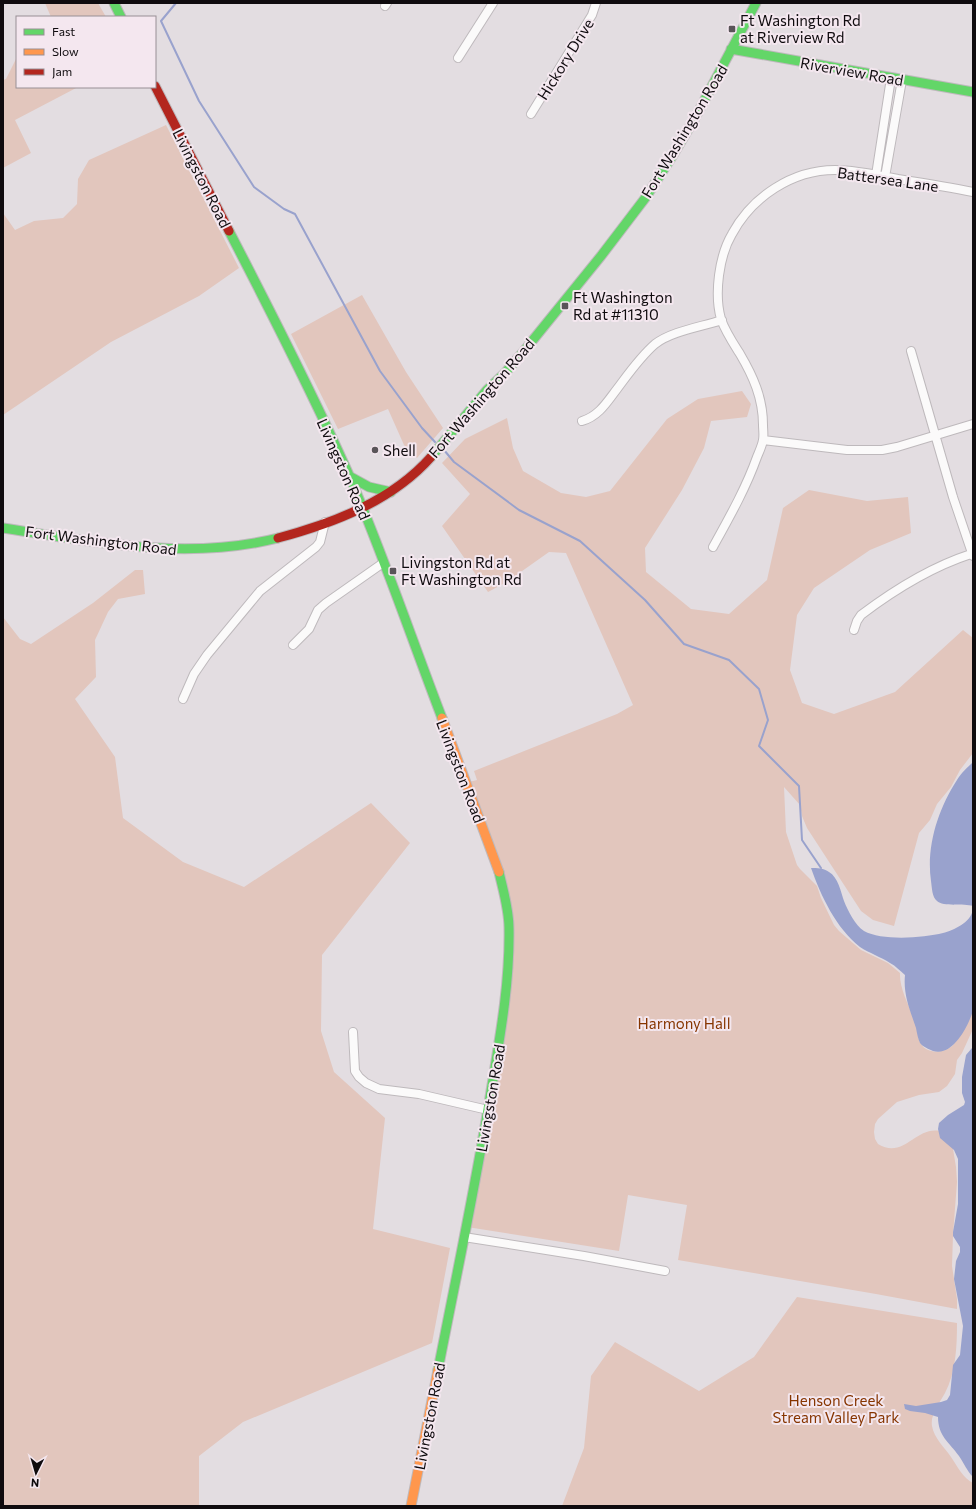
<svg xmlns="http://www.w3.org/2000/svg" width="976" height="1509" font-family="Commissioner,sans-serif">
	<style>
		.green { fill: #e2c6bd }
		.water { fill: #99a2cd }
		.lines { fill: none; stroke-linecap: round; stroke-linejoin: round }
		.stream { stroke: #99a2cd; stroke-width: 2 }
		.street-casing { stroke: #beb9bc; stroke-width: 10 }
		.fast-casing { stroke: #beb9bc; stroke-width: 11 }
		.slow-casing { stroke: #beb9bc; stroke-width: 11 }
		.jam-casing { stroke: #beb9bc; stroke-width: 11 }
		.street { stroke: #fbfafa; stroke-width: 8 }
		.fast { stroke: #63d668; stroke-width: 9 }
		.slow { stroke: #ff974d; stroke-width: 9 }
		.jam { stroke: #b3261e; stroke-width: 9 }
		.poi-dot { fill: #595458; stroke: #f4e7ef; stroke-width: 1.5 }
		.labels { text-anchor: middle; dominant-baseline: central; stroke-width: 4; stroke-linejoin: round; paint-order: stroke }
		.poi-label { font-size: 15px; fill: #0f0b0e; stroke: #f4e7ef; text-anchor: start }
		.street-label { font-size: 15px; fill: #0f0b0e; stroke: #f4e7ef }
		.park-label { font-size: 15px; fill: #863500; stroke: #f4e7ef }
	</style>
	<rect width="100%" height="100%" fill="#e3dde1"/>
	<path class="green" d="M45,3H98L106,17H51Z
		M17,57V87H78L15,120L31,153L3,168V80L6,79Z
		M166,125L239,268L199,296L111,342L3,415V213L15,230L34,221L63,218L77,204L78,179L89,160Z
		M362,295L406,372L443,428L417,458L404,445L388,409L338,429L291,334Z
		M742,391L751,404L747,417L711,421L704,448L682,490L645,548L646,572L691,609L729,614L767,580L783,508L809,490L867,501L908,497L911,533L870,550L814,588L797,615L790,670L802,703L834,714L895,692L963,630L973,638V753L960,770L951,787L937,804L930,820L919,833L894,926L873,920L861,911L807,828L802,816L800,805L784,787L786,832L797,865L800,869L817,886L821,898L834,925L839,931L861,950L888,963L900,973C899,992 914,1013 918,1032C918,1036 918,1040 921,1044C928,1055 946,1053 954,1044L973,951V1029L962,1053L957,1060L955,1074L947,1086L939,1092L919,1095L897,1102L878,1119L875,1124L874,1132L875,1139L878,1144C904,1160 915,1126 940,1131L952,1143L956,1167L957,1182L953,1235L952,1266L957,1299V1309L876,1294L678,1260L687,1205L628,1195L619,1251L467,1227L484,1140L509,922L469,782L477,780L474,771L617,714L633,705L566,553L549,552L505,583L488,592L442,526L470,494L442,463L465,439L507,418L513,448L523,471L561,493L586,497L610,491L667,419L698,399Z
		M135,570H143L145,594L118,599L108,612L95,640L96,677L75,699L115,757L123,818L183,862L244,887L371,803L410,843L322,955L321,1031L334,1072L385,1118L373,1229L450,1248L432,1343L243,1422L199,1456V1506H3V617L20,639L31,644L93,603Z
		M797,1297L957,1323C957,1346 956,1372 945,1393C940,1402 930,1415 932,1426C934,1438 945,1448 951,1457C957,1466 964,1479 973,1483V1506H562L584,1448L591,1376L615,1342L699,1391L754,1357Z"/>
	<path class="water" d="M973,762V906C964,903 943,907 937,901C932,897 932,888 931,881C926,847 938,809 957,780C961,773 968,767 973,762Z
		M811,868C817,868 824,868 829,872C838,877 841,892 844,901C848,911 855,925 864,931C882,941 923,938 943,933C954,930 970,923 973,910V1011C968,1026 953,1057 933,1051C929,1049 923,1047 920,1043C918,1039 917,1033 916,1028C910,1010 903,994 905,975C900,971 896,966 890,963C881,957 869,953 860,947C836,928 821,896 811,868Z
		M973,1031V1477C967,1471 964,1463 959,1456C949,1442 938,1436 938,1417L925,1413L910,1411L905,1409L904,1404L916,1406L941,1402L947,1400L950,1395L953,1365L960,1355L963,1326L954,1279L956,1261L960,1252V1247L953,1236V1232L958,1204V1159L954,1150L940,1138L938,1129L939,1123L948,1115L964,1105L965,1102L962,1093V1077L966,1055L972,1048Z"/>
	<g class="lines">
		<path class="stream" d="M176,3L161,21L199,101L254,187L284,209L295,214L380,371L422,428L435,442
			M444,450L454,462L519,510L580,541L645,600L684,644L729,660L759,689L768,720L759,746L799,786L802,840L821,868"/>
		<g class="street-casing">
			<path id="street" d="M385,6L387,3
				M458,58L493,3
				M531,114L592,15L596,3
				M876,175L891,78
				M885,177L902,80
				M911,351L953,497L973,556
				M582,421C599,416 607,402 617,389C629,373 640,357 655,344C672,331 701,327 722,320
				M763,440L847,450H882L897,447L973,424
				M713,547C729,518 746,488 757,457C759,452 762,446 763,440C764,435 763,430 763,425C763,398 753,376 740,354C733,343 725,331 721,319C714,294 719,256 732,234C752,197 792,170 835,170C856,170 878,175 898,179C923,183 948,187 973,192
				M854,630L857,621L861,615C894,590 931,567 971,554
				M293,645L309,629L318,610L326,603L383,563
				M183,699L194,674L207,655L260,591L316,547L320,542L325,522
				M353,1032L355,1071L359,1077L366,1083L379,1089L419,1094L488,1110
				M464,1237L584,1256L665,1271"/>
		</g>
		<g class="fast-casing">
			<path id="fast" d="M114,3L121,17
				M731,49L973,92
				M229,231C271,312 312,392 349,475C383,554 411,637 442,718
				M431,457L487,390L505,373L524,351L601,256L646,197L673,155L695,118L756,3
				M349,476L369,487L391,492
				M3,528C94,542 187,561 278,538
				M438,1370C456,1277 476,1184 491,1091C500,1037 510,983 509,928C509,909 503,890 499,872"/>
		</g>
		<g class="slow-casing">
			<path id="slow" d="M442,718L499,872
				M411,1506L438,1370"/>
		</g>
		<g class="jam-casing">
			<path id="jam" d="M155,86L229,231
				M278,538C334,523 392,501 431,457"/>
		</g>
		<use href="#street" class="street"/>
		<use href="#fast" class="fast"/>
		<use href="#slow" class="slow"/>
		<use href="#jam" class="jam"/>
	</g>
	<g class="poi-dot">
		<rect x="728" y="25" width="8" height="8" rx="2"/>
		<rect x="561" y="302" width="8" height="8" rx="2"/>
		<circle cx="375" cy="450" r="4"/>
		<rect x="389" y="567" width="8" height="8" rx="2"/>
	</g>
	<g class="labels">
		<g class="poi-label">
			<text x="740" y="20">Ft Washington Rd<tspan x="740" dy="17">at Riverview Rd</tspan></text>
			<text x="573" y="297">Ft Washington<tspan x="573" dy="17">Rd at #11310</tspan></text>
			<text x="383" y="450">Shell</text>
			<text x="401" y="562">Livingston Rd at<tspan x="401" dy="17">Ft Washington Rd</tspan></text>
		</g>
		<g class="street-label">
			<text transform="translate(565 59) rotate(-58)">Hickory Drive</text>
			<text transform="translate(852 71) rotate(10)">Riverview Road</text>
			<text transform="translate(684 131) rotate(-59)">Fort Washington Road</text>
			<text transform="translate(202 178) rotate(63)">Livingston Road</text>
			<text transform="translate(888 179) rotate(8)">Battersea Lane</text>
			<text transform="translate(481 398) rotate(-49)">Fort Washington Road</text>
			<text transform="translate(344 469) rotate(66)">Livingston Road</text>
			<text transform="translate(101 540) rotate(7)">Fort Washington Road</text>
			<text transform="translate(461 771) rotate(69)">Livingston Road</text>
			<text transform="translate(490 1098) rotate(-80)">Livingston Road</text>
			<text transform="translate(429 1416) rotate(-79)">Livingston Road</text>
		</g>
		<g class="park-label">
			<text x="684" y="1023">Harmony Hall</text>
			<text x="836" y="1400">Henson Creek<tspan x="836" dy="17">Stream Valley Park</tspan></text>
		</g>
	</g>
	<rect width="976" height="1509" fill="none" stroke="#0f0b0e" stroke-width="8"/>
	<rect x="16" y="16" width="140" height="72" fill="#f4e7ef" stroke="#988f95"/>
	<rect x="24" y="29" width="20" height="6" fill="#63d668" stroke="#988f95"/>
	<text x="52" y="36" font-size="12" fill="#0f0b0e">Fast</text>
	<rect x="24" y="49" width="20" height="6" fill="#ff974d" stroke="#988f95"/>
	<text x="52" y="56" font-size="12" fill="#0f0b0e">Slow</text>
	<rect x="24" y="69" width="20" height="6" fill="#b3261e" stroke="#988f95"/>
	<text x="52" y="76" font-size="12" fill="#0f0b0e">Jam</text>
	<g transform="translate(36 1473) rotate(185)" stroke="#f4e7ef" stroke-width="3" paint-order="stroke">
	<path d="M0-3L7 15L0 10L-7 15Z" fill="#0f0b0e"/>
	<text y="-6" font-size="11" font-weight="bold" text-anchor="middle" fill="#0f0b0e">N</text>
	</g>
</svg>
